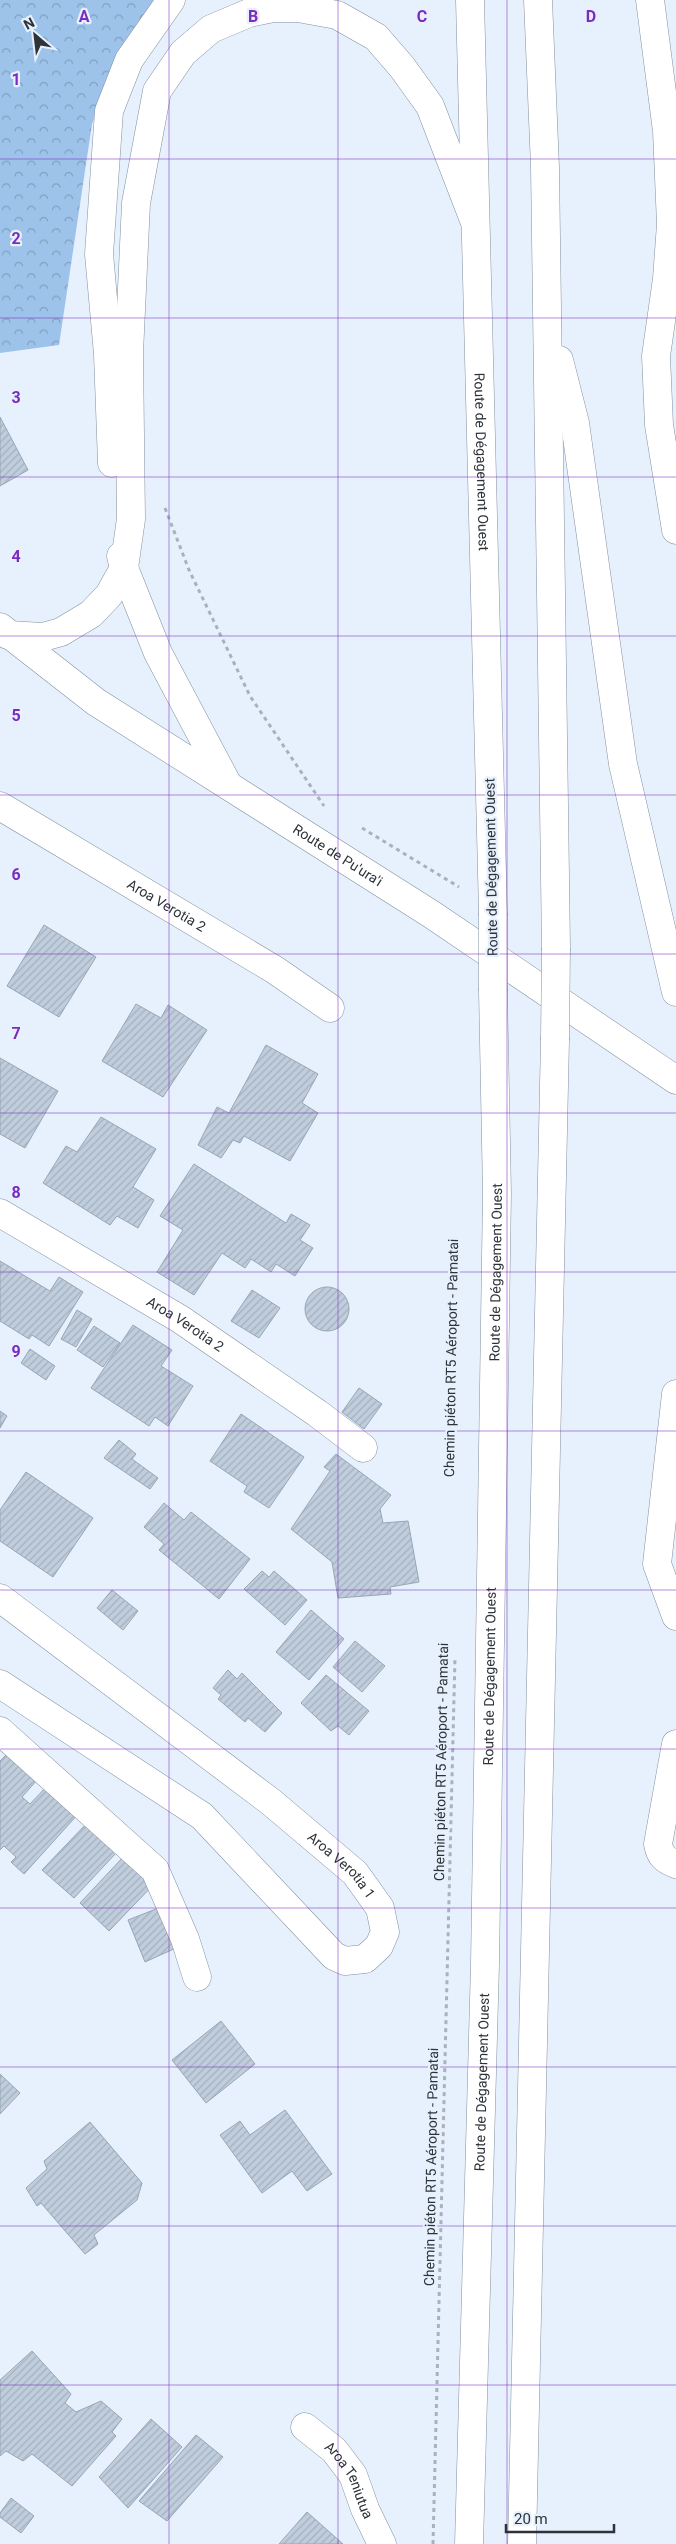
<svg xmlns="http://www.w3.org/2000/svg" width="676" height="2544" font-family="Roboto,sans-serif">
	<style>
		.forest { fill: url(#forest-crowns) }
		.building { fill: url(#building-hatch); stroke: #98a6b4 }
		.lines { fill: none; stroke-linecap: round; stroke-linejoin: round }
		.minor-casing { stroke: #84919f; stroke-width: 29 }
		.major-casing { stroke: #84919f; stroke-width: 29 }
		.highway-casing { stroke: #84919f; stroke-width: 29 }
		.path { stroke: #a9b2bc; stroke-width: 3; stroke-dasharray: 4 4; stroke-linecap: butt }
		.minor { stroke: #fff; stroke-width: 28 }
		.major { stroke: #fff; stroke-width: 28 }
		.highway { stroke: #fff; stroke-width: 28 }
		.highway-bridge-casing { stroke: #84919f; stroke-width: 29; stroke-linecap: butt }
		.highway-bridge { stroke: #fff; stroke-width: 28 }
		.grid { fill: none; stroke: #7b2cbf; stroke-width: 1; stroke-opacity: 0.55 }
		.labels { text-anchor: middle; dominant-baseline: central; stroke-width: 4.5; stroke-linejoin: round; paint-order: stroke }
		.street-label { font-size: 14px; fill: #2d3339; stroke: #e6f1fd }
		.grid-label { font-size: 16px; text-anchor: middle; font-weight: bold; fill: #7b2cbf; stroke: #e6f1fd; stroke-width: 4.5; stroke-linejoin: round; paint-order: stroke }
	</style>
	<defs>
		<pattern id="forest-crowns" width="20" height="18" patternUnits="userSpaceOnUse" patternTransform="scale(1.25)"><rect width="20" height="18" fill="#9ec3ea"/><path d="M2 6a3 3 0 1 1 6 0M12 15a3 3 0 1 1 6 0" fill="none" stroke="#819fbf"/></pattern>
		<pattern id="building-hatch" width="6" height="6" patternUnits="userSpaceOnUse" patternTransform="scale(1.25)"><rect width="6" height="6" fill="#bfcddc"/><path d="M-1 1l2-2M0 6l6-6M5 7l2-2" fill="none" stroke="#a4b0be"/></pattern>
	</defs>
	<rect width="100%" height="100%" fill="#e6f1fd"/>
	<path class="forest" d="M0,0H156L120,50L92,124L59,345L0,353Z"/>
	<path class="building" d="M0,417L28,470L0,486Z
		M44,925L96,957L59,1017L7,986Z
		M136,1004L161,1018L168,1005L207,1030L163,1097L102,1061Z
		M266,1045L318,1074L302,1103L318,1113L290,1161L244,1136L240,1143L233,1140L221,1158L198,1145L217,1107L229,1113Z
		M0,1058L58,1091L25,1148L0,1134Z
		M101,1117L156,1149L133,1187L154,1200L138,1228L117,1216L110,1225L43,1183L66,1146L77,1152Z
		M194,1164L286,1223L291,1214L310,1225L300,1240L313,1248L295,1276L276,1264L271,1272L251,1259L245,1268L222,1253L194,1295L157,1272L183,1230L160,1216Z
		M0,1261L50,1291L59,1277L83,1292L49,1346L32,1335L29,1339L0,1321Z
		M305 1309a22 22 0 1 1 44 0a22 22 0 1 1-44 0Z
		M252,1290L280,1308L259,1338L231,1321Z
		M77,1310L92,1319L76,1347L61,1339Z
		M133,1325L172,1350L161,1366L193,1386L168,1426L155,1417L149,1426L91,1388Z
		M94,1326L120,1343L103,1367L77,1350Z
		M30,1349L55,1366L46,1380L21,1363Z
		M359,1388L382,1404L364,1429L342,1412Z
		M0,1411L7,1416L0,1428Z
		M241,1414L304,1457L269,1508L244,1492L247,1486L210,1461Z
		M119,1440L136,1454L132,1459L158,1478L150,1489L104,1458Z
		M336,1454L391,1495L380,1509L383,1523L408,1521L419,1582L390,1587L391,1594L338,1598L332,1562L291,1529L330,1471L324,1467Z
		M26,1472L93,1518L53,1577L0,1541V1510Z
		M164,1503L184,1520L191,1512L250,1559L219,1599L159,1550L164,1544L144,1527Z
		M262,1571L269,1577L274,1571L307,1600L285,1625L244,1589Z
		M112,1590L138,1611L123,1630L97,1608Z
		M311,1610L344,1639L309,1680L276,1652Z
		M355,1641L385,1666L362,1692L333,1667Z
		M228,1670L237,1679L242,1673L282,1713L265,1732L248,1718L245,1722L218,1699L221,1695L213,1688Z
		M326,1675L369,1711L349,1735L338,1726L331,1731L301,1703Z
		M9,1752L38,1779L22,1797L30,1804L49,1784L80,1812L24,1874L11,1862L16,1857L4,1846L0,1850V1761Z
		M88,1822L118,1851L74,1898L42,1870Z
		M126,1854L156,1882L109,1931L80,1903Z
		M161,1907L178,1947L145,1962L128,1920Z
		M221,2021L255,2064L206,2103L172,2060Z
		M0,2074L20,2093L0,2114Z
		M285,2110L332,2174L307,2191L292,2171L262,2193L220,2135L240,2121L250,2135Z
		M90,2122L142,2183L137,2200L94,2235L98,2244L85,2254L41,2203L37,2206L26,2188L47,2169L44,2161Z
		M32,2351L71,2394L65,2403L76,2412L101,2401L122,2419L112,2432L116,2436L72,2486L32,2454L23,2461L6,2451L0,2456V2380Z
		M151,2419L182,2447L128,2508L99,2477Z
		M196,2435L223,2457L167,2521L139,2501Z
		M11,2498L34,2516L21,2533L0,2517V2513Z
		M307,2512L343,2544H279Z"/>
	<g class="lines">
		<g class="minor-casing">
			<g id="minor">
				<path d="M650,0L667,131L671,224L667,279L656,356L659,425L676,530"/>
				<path id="s1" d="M0,806L275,970L330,1008"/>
				<path id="s2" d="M0,1213L180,1319L317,1413L363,1448"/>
				<path d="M676,1394L657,1564L676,1616"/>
				<path id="s3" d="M0,1598L271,1802L355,1873L380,1908L385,1932L379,1946L365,1959L345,1961L334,1956L202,1816L0,1684"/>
				<path d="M0,1731L155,1870L185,1939L197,1977"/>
				<path d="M676,1744L658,1844C660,1856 665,1860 676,1864"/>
				<path id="s4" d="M305,2427L334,2450L353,2475L365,2509L382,2544"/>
			</g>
		</g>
		<g class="major-casing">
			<g id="major">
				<path id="s5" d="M0,627L96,702L431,914L676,1080"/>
			</g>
		</g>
		<g class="highway-casing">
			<g id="highway">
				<path id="s6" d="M470,0L493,913"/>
				<path d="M538,0L545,167L556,948"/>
				<path d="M559,360L575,423L623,764L676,992"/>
				<path d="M112,463L108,354L99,254L109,111L129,60L171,0"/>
				<path d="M121,556L124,568L158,653L228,785"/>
				<path d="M8,635L43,637L61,632L91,614L109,595L124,568L131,519L129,353L136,203L157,91L183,53L211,29L249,13L273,8H298L337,15L376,37L402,67L430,106L474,220"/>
				<path id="s7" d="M469,2544L485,1964L497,1193L493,991"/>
				<path d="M522,2544L555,1040"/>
			</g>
		</g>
		<path class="path" d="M165,508L189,570L250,696L324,806
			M362,828L459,887
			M433,2544L455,1657"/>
		<use href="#minor" class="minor"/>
		<use href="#major" class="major"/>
		<use href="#highway" class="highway"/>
		<g class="highway-bridge-casing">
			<path id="highway-bridge" d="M493,991V913
				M555,1040L556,948"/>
		</g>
		<use href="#highway-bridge" class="highway-bridge"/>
	</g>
	<path class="grid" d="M169,0V2544M338,0V2544M507,0V2544M0,159H676M0,318H676M0,477H676M0,636H676M0,795H676M0,954H676M0,1113H676M0,1272H676M0,1431H676M0,1590H676M0,1749H676M0,1908H676M0,2067H676M0,2226H676M0,2385H676"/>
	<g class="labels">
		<g class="street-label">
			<text stroke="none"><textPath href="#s6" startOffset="462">Route de Dégagement Ouest</textPath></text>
			<text stroke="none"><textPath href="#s5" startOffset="408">Route de Pu'ura'i</textPath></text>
			<text transform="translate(491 867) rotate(-91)">Route de Dégagement Ouest</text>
			<text stroke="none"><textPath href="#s1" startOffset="194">Aroa Verotia 2</textPath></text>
			<text stroke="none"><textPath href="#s7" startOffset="1272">Route de Dégagement Ouest</textPath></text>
			<text stroke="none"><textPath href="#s2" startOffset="216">Aroa Verotia 2</textPath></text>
			<text transform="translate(451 1358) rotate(-89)">Chemin piéton RT5 Aéroport - Pamatai</text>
			<text stroke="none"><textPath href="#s7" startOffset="868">Route de Dégagement Ouest</textPath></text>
			<text transform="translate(441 1762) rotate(-89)">Chemin piéton RT5 Aéroport - Pamatai</text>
			<text stroke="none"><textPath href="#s3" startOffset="434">Aroa Verotia 1</textPath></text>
			<text stroke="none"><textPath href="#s7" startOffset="462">Route de Dégagement Ouest</textPath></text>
			<text transform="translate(431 2167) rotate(-89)">Chemin piéton RT5 Aéroport - Pamatai</text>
			<text stroke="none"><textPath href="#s4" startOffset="71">Aroa Teniutua</textPath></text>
		</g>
	</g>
	<g class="grid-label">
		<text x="84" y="22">A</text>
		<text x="253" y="22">B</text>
		<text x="422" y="22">C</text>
		<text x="591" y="22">D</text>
		<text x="16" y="85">1</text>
		<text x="16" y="244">2</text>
		<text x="16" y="403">3</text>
		<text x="16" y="562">4</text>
		<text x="16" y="721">5</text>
		<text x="16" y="880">6</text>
		<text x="16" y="1039">7</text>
		<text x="16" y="1198">8</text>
		<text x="16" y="1357">9</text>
	</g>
	<g transform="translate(35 35) rotate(332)" stroke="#e6f1fd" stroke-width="4" paint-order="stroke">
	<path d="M0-4L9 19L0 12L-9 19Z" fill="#2d3339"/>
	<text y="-8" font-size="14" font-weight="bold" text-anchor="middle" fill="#2d3339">N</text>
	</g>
	<path d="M506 2524v8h108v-8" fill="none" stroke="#2d3339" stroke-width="2.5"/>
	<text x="514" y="2524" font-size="15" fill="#2d3339" stroke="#e6f1fd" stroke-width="4" paint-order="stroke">20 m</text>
</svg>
